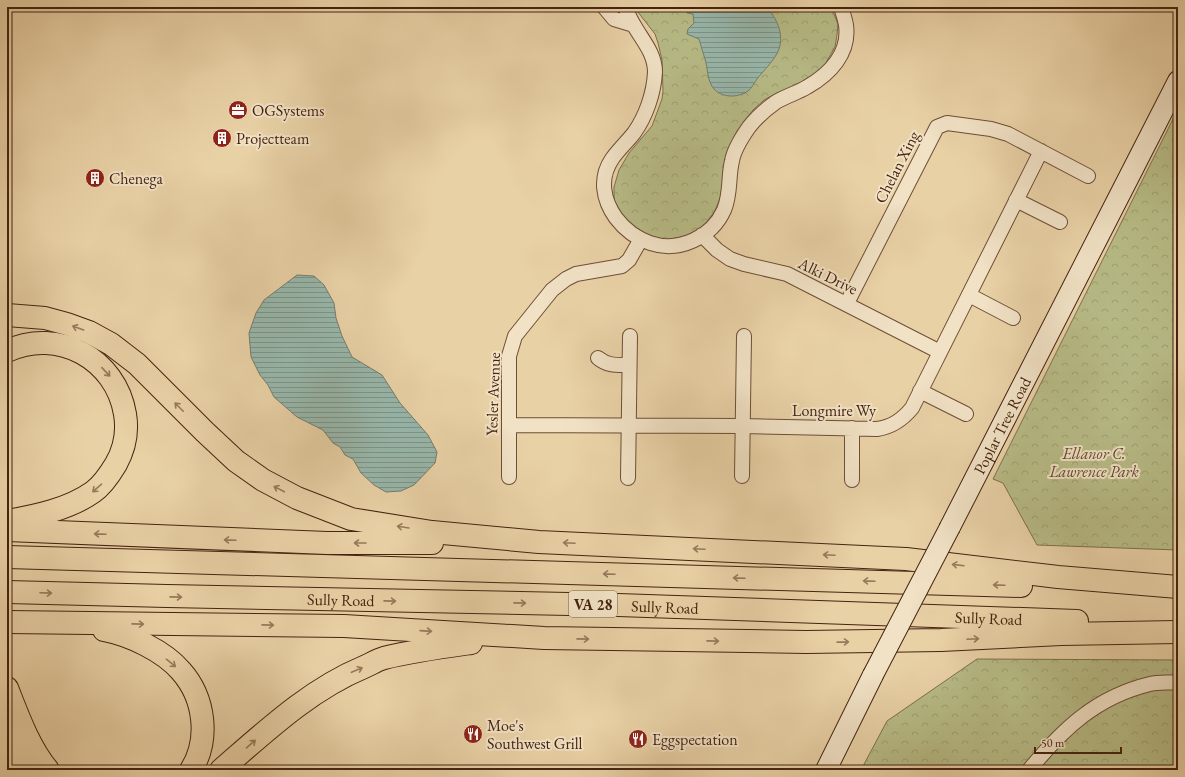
<svg xmlns="http://www.w3.org/2000/svg" width="1185" height="777" font-family="'EB Garamond',serif">
	<style>
		.park { fill: url(#park-crowns); stroke: #7e6f4b }
		.water { fill: url(#water-rules); stroke: #767c6d }
		.lines { fill: none; stroke-linecap: round; stroke-linejoin: round }
		.street-casing { stroke: #6d4e36; stroke-width: 16 }
		.secondary-casing { stroke: #442310; stroke-width: 22 }
		.primary-casing { stroke: #442310; stroke-width: 24 }
		.highway-casing { stroke: #442310; stroke-width: 24 }
		.street { stroke: #f1e1c5; stroke-width: 14 }
		.secondary { stroke: #f1e1c5; stroke-width: 20 }
		.primary { stroke: #e9d1a6; stroke-width: 22 }
		.highway { stroke: #e9d1a6; stroke-width: 22 }
		.secondary-bridge-casing { stroke: #442310; stroke-width: 22; stroke-linecap: butt }
		.secondary-bridge { stroke: #f1e1c5; stroke-width: 20 }
		.oneway { stroke: #967a5b }
		.labels { text-anchor: middle; dominant-baseline: central; stroke-width: 4; stroke-linejoin: round; paint-order: stroke }
		.shield { fill: #f1e1c5; stroke: #785c46; stroke-width: 1 }
		.shield-label { font-size: 15px; font-weight: bold; fill: #442310 }
		.poi-label { font-size: 16px; fill: #442310; stroke: #f1e1c5; text-anchor: start }
		.street-label { font-size: 16px; fill: #442310; stroke: #f1e1c5 }
		.park-label { font-size: 16px; font-style: italic; fill: #61492e; stroke: #f1e1c5 }
	</style>
	<defs>
		<pattern id="park-crowns" width="20" height="18" patternUnits="userSpaceOnUse"><rect width="20" height="18" fill="#b7bb86"/><path d="M2 6a3 3 0 1 1 6 0M12 15a3 3 0 1 1 6 0" fill="none" stroke="#9fa073"/></pattern>
		<pattern id="water-rules" width="6" height="5" patternUnits="userSpaceOnUse"><rect width="6" height="5" fill="#97b7ab"/><path d="M0 2.5h6" fill="none" stroke="#7d948a"/></pattern>
	</defs>
	<rect width="100%" height="100%" fill="#e9d1a6"/>
	<filter id="stains"><feTurbulence type="fractalNoise" baseFrequency=".005" numOctaves="4"/><feColorMatrix values="0 0 0 0 .2 0 0 0 0 .09 0 0 0 0 .02 0 0 0 .5 -.17"/></filter>
	<radialGradient id="worn" r=".72"><stop offset=".6" stop-color="#630" stop-opacity="0"/><stop offset="1" stop-color="#630" stop-opacity=".3"/></radialGradient>
	<path class="park" d="M634,7H831L838,24L837,35L835,47L823,68L802,83L777,93L764,100L753,110L737,131L726,155L724,178L720,198L715,211L703,227L694,232L685,236L666,240L653,239L630,228L614,201V187L619,170L629,153L652,126L662,99L663,91L662,60L658,43L655,34Z
		M1178,109V550L1037,545L1003,483L993,479Z
		M977,659L1178,660V770H861L887,721Z"/>
	<path class="water" d="M686,7H766C777,18 784,34 779,49C775,60 764,70 757,79C754,83 752,88 748,91C738,98 722,98 714,89C707,81 708,69 705,59C703,53 701,46 699,39L687,34L688,29L694,23L693,14L687,13Z
		M297,275L314,276L324,285L334,303L336,318L342,336L352,357L382,375L400,403L428,435L437,452L435,463L414,485L401,491L386,492L374,485L361,473L353,459L345,455L340,447L333,443L323,430L297,417L274,397L268,385L260,375L251,357L249,333L256,313L264,300Z"/>
	<g class="lines">
		<g class="street-casing">
			<path id="street" d="M604,7L614,19L634,25
				M625,7C628,14 631,21 635,27C643,41 655,54 655,72C654,93 646,116 634,133C627,142 618,150 612,159C599,178 603,200 616,218C625,230 636,238 650,243C679,253 712,237 724,210C731,194 728,177 732,161C734,149 742,137 749,127C756,118 766,109 776,102C786,96 797,93 807,87C830,74 850,53 846,25C845,19 843,13 841,7
				M1016,200L1060,222
				M702,235L717,250L730,259L744,264L787,274L940,352
				M969,295L1013,318
				M847,303L937,127L947,123L991,129L1008,134L1088,176
				M598,358C608,366 616,365 629,365
				M920,391L966,414
				M509,425L742,426L877,429C892,427 902,420 912,408L1041,151
				M742,476L744,336
				M509,477V356L515,336L552,290L566,279L576,274L622,266L629,260L641,239
				M628,478L630,336
				M852,480V428
				M1029,770C1063,729 1096,697 1150,684C1159,682 1169,683 1178,682"/>
		</g>
		<g class="secondary-casing">
			<g id="secondary">
				<path id="s1" d="M950,527L1178,81"/>
				<path d="M826,770L873,675"/>
			</g>
		</g>
		<g class="primary-casing">
			<path id="primary" d="M7,708L23,770"/>
		</g>
		<g class="highway-casing">
			<g id="highway">
				<path d="M7,315L45,318L67,324L89,332L111,344L137,364L205,432L236,461L263,480L297,498L351,519L432,532L539,542L906,559L1058,577L1178,587"/>
				<path d="M7,351C58,327 116,359 125,414C128,432 125,448 116,464C110,474 103,485 93,492C69,509 36,516 7,521"/>
				<path d="M7,530L327,543H432"/>
				<path d="M7,557L1021,586"/>
				<path id="s2" d="M7,592L167,596L618,605L1077,621"/>
				<path d="M7,622L344,626L544,638L806,642L941,640L1061,634L1178,632"/>
				<path d="M104,630C130,635 164,651 181,671C205,698 210,740 191,770"/>
				<path d="M7,688C18,716 29,747 48,770"/>
				<path d="M221,770C266,731 309,690 364,667C371,664 377,660 384,658C412,651 442,647 471,643"/>
			</g>
		</g>
		<use href="#street" class="street"/>
		<use href="#secondary" class="secondary"/>
		<use href="#primary" class="primary"/>
		<use href="#highway" class="highway"/>
		<g class="secondary-bridge-casing">
			<path id="secondary-bridge" d="M873,675L950,527"/>
		</g>
		<use href="#secondary-bridge" class="secondary-bridge"/>
	</g>
	<defs><path id="oneway-shaft" d="M-6 0H5M1.5-3L5.5 0L1.5 3" fill="none" stroke-width="1.6" stroke-linecap="round" stroke-linejoin="round"/></defs>
	<g class="oneway">
		<use href="#oneway-shaft" transform="translate(78 328) rotate(-160)"/>
		<use href="#oneway-shaft" transform="translate(106 372) rotate(47)"/>
		<use href="#oneway-shaft" transform="translate(179 407) rotate(-135)"/>
		<use href="#oneway-shaft" transform="translate(97 488) rotate(139)"/>
		<use href="#oneway-shaft" transform="translate(279 489) rotate(-152)"/>
		<use href="#oneway-shaft" transform="translate(403 527) rotate(-171)"/>
		<use href="#oneway-shaft" transform="translate(100 534) rotate(-178)"/>
		<use href="#oneway-shaft" transform="translate(230 540) rotate(-178)"/>
		<use href="#oneway-shaft" transform="translate(360 543) rotate(180)"/>
		<use href="#oneway-shaft" transform="translate(569 543) rotate(-177)"/>
		<use href="#oneway-shaft" transform="translate(699 549) rotate(-177)"/>
		<use href="#oneway-shaft" transform="translate(829 555) rotate(-177)"/>
		<use href="#oneway-shaft" transform="translate(958 565) rotate(-173)"/>
		<use href="#oneway-shaft" transform="translate(609 574) rotate(-178)"/>
		<use href="#oneway-shaft" transform="translate(739 578) rotate(-178)"/>
		<use href="#oneway-shaft" transform="translate(869 581) rotate(-178)"/>
		<use href="#oneway-shaft" transform="translate(999 585) rotate(-178)"/>
		<use href="#oneway-shaft" transform="translate(46 593) rotate(2)"/>
		<use href="#oneway-shaft" transform="translate(176 597) rotate(1)"/>
		<use href="#oneway-shaft" transform="translate(390 601) rotate(1)"/>
		<use href="#oneway-shaft" transform="translate(520 603) rotate(1)"/>
		<use href="#oneway-shaft" transform="translate(138 624) rotate(1)"/>
		<use href="#oneway-shaft" transform="translate(268 625) rotate(1)"/>
		<use href="#oneway-shaft" transform="translate(426 631) rotate(4)"/>
		<use href="#oneway-shaft" transform="translate(583 639) rotate(1)"/>
		<use href="#oneway-shaft" transform="translate(973 639) rotate(-3)"/>
		<use href="#oneway-shaft" transform="translate(713 641) rotate(1)"/>
		<use href="#oneway-shaft" transform="translate(843 642) rotate(-1)"/>
		<use href="#oneway-shaft" transform="translate(171 663) rotate(39)"/>
		<use href="#oneway-shaft" transform="translate(357 670) rotate(-23)"/>
		<use href="#oneway-shaft" transform="translate(251 744) rotate(-41)"/>
	</g>
	<defs>
		<g id="office-disc" transform="scale(1)"><circle r="9.5" fill="#8f2418" stroke="#f1e1c5"/><path d="M-6-3h4V-5.5h4V-3h4V5H-6ZM-1-4.5V-3h2v-1.5ZM-6 0V1H6V0Z" fill="#fff"/></g>
		<g id="building-disc" transform="scale(1)"><circle r="9.5" fill="#8f2418" stroke="#f1e1c5"/><path d="M-4-6H4V6H1V3H-1V6H-4ZM-2.5-4.3h1.7v1.8h-1.7ZM.8-4.3h1.7v1.8H.8ZM-2.5-1h1.7V.8h-1.7ZM.8-1h1.7V.8H.8Z" fill="#fff"/></g>
		<g id="restaurant-disc" transform="scale(1)"><circle r="9.5" fill="#8f2418" stroke="#f1e1c5"/><path d="M-5-6h1v4h1v-4h1v4h1v-4h1v5L-1.5 .5V6h-2V.5L-5-1ZM5-6V6H3V1.5H1.5Q1.5-4 5-6Z" fill="#fff"/></g>
	</defs>
	<g fill-rule="evenodd">
		<use href="#office-disc" x="238" y="110"/>
		<use href="#building-disc" x="222" y="138"/>
		<use href="#building-disc" x="95" y="178"/>
		<use href="#restaurant-disc" x="473" y="734"/>
		<use href="#restaurant-disc" x="638" y="739"/>
	</g>
	<g class="labels">
		<rect class="shield" x="569" y="591" width="48" height="26" rx="3"/>
		<g class="shield-label">
			<text x="593" y="604">VA 28</text>
		</g>
		<g class="poi-label">
			<text x="252" y="110">OGSystems</text>
			<text x="236" y="138">Projectteam</text>
			<text x="109" y="178">Chenega</text>
			<text x="487" y="725">Moe's<tspan x="487" dy="18">Southwest Grill</tspan></text>
			<text x="652" y="739">Eggspectation</text>
		</g>
		<g class="street-label">
			<text transform="translate(897 167) rotate(-63)">Chelan Xing</text>
			<text transform="translate(828 276) rotate(26)">Alki Drive</text>
			<text transform="translate(493 394) rotate(-88)">Yesler Avenue</text>
			<text x="834" y="410">Longmire Wy</text>
			<text stroke="none"><textPath href="#s1" startOffset="114">Poplar Tree Road</textPath></text>
			<text stroke="none"><textPath href="#s2" startOffset="334">Sully Road</textPath></text>
			<text stroke="none"><textPath href="#s2" startOffset="658">Sully Road</textPath></text>
			<text stroke="none"><textPath href="#s2" startOffset="982">Sully Road</textPath></text>
		</g>
		<g class="park-label">
			<text x="1094" y="453">Ellanor C.<tspan x="1094" dy="18">Lawrence Park</tspan></text>
		</g>
	</g>
	<rect width="1185" height="777" fill="none" stroke="#e9d1a6" stroke-width="24"/>
	<rect x="8" y="8" width="1169" height="761" fill="none" stroke="#442310" stroke-width="2"/>
	<rect x="12" y="12" width="1161" height="753" fill="none" stroke="#442310"/>
	<path d="M1035 747v6h86v-6" fill="none" stroke="#442310" stroke-width="2"/>
	<text x="1041" y="747" font-size="12" fill="#442310" stroke="#f1e1c5" stroke-width="3" paint-order="stroke">50 m</text>
	<rect width="100%" height="100%" filter="url(#stains)"/>
	<rect width="100%" height="100%" fill="url(#worn)"/>
</svg>
